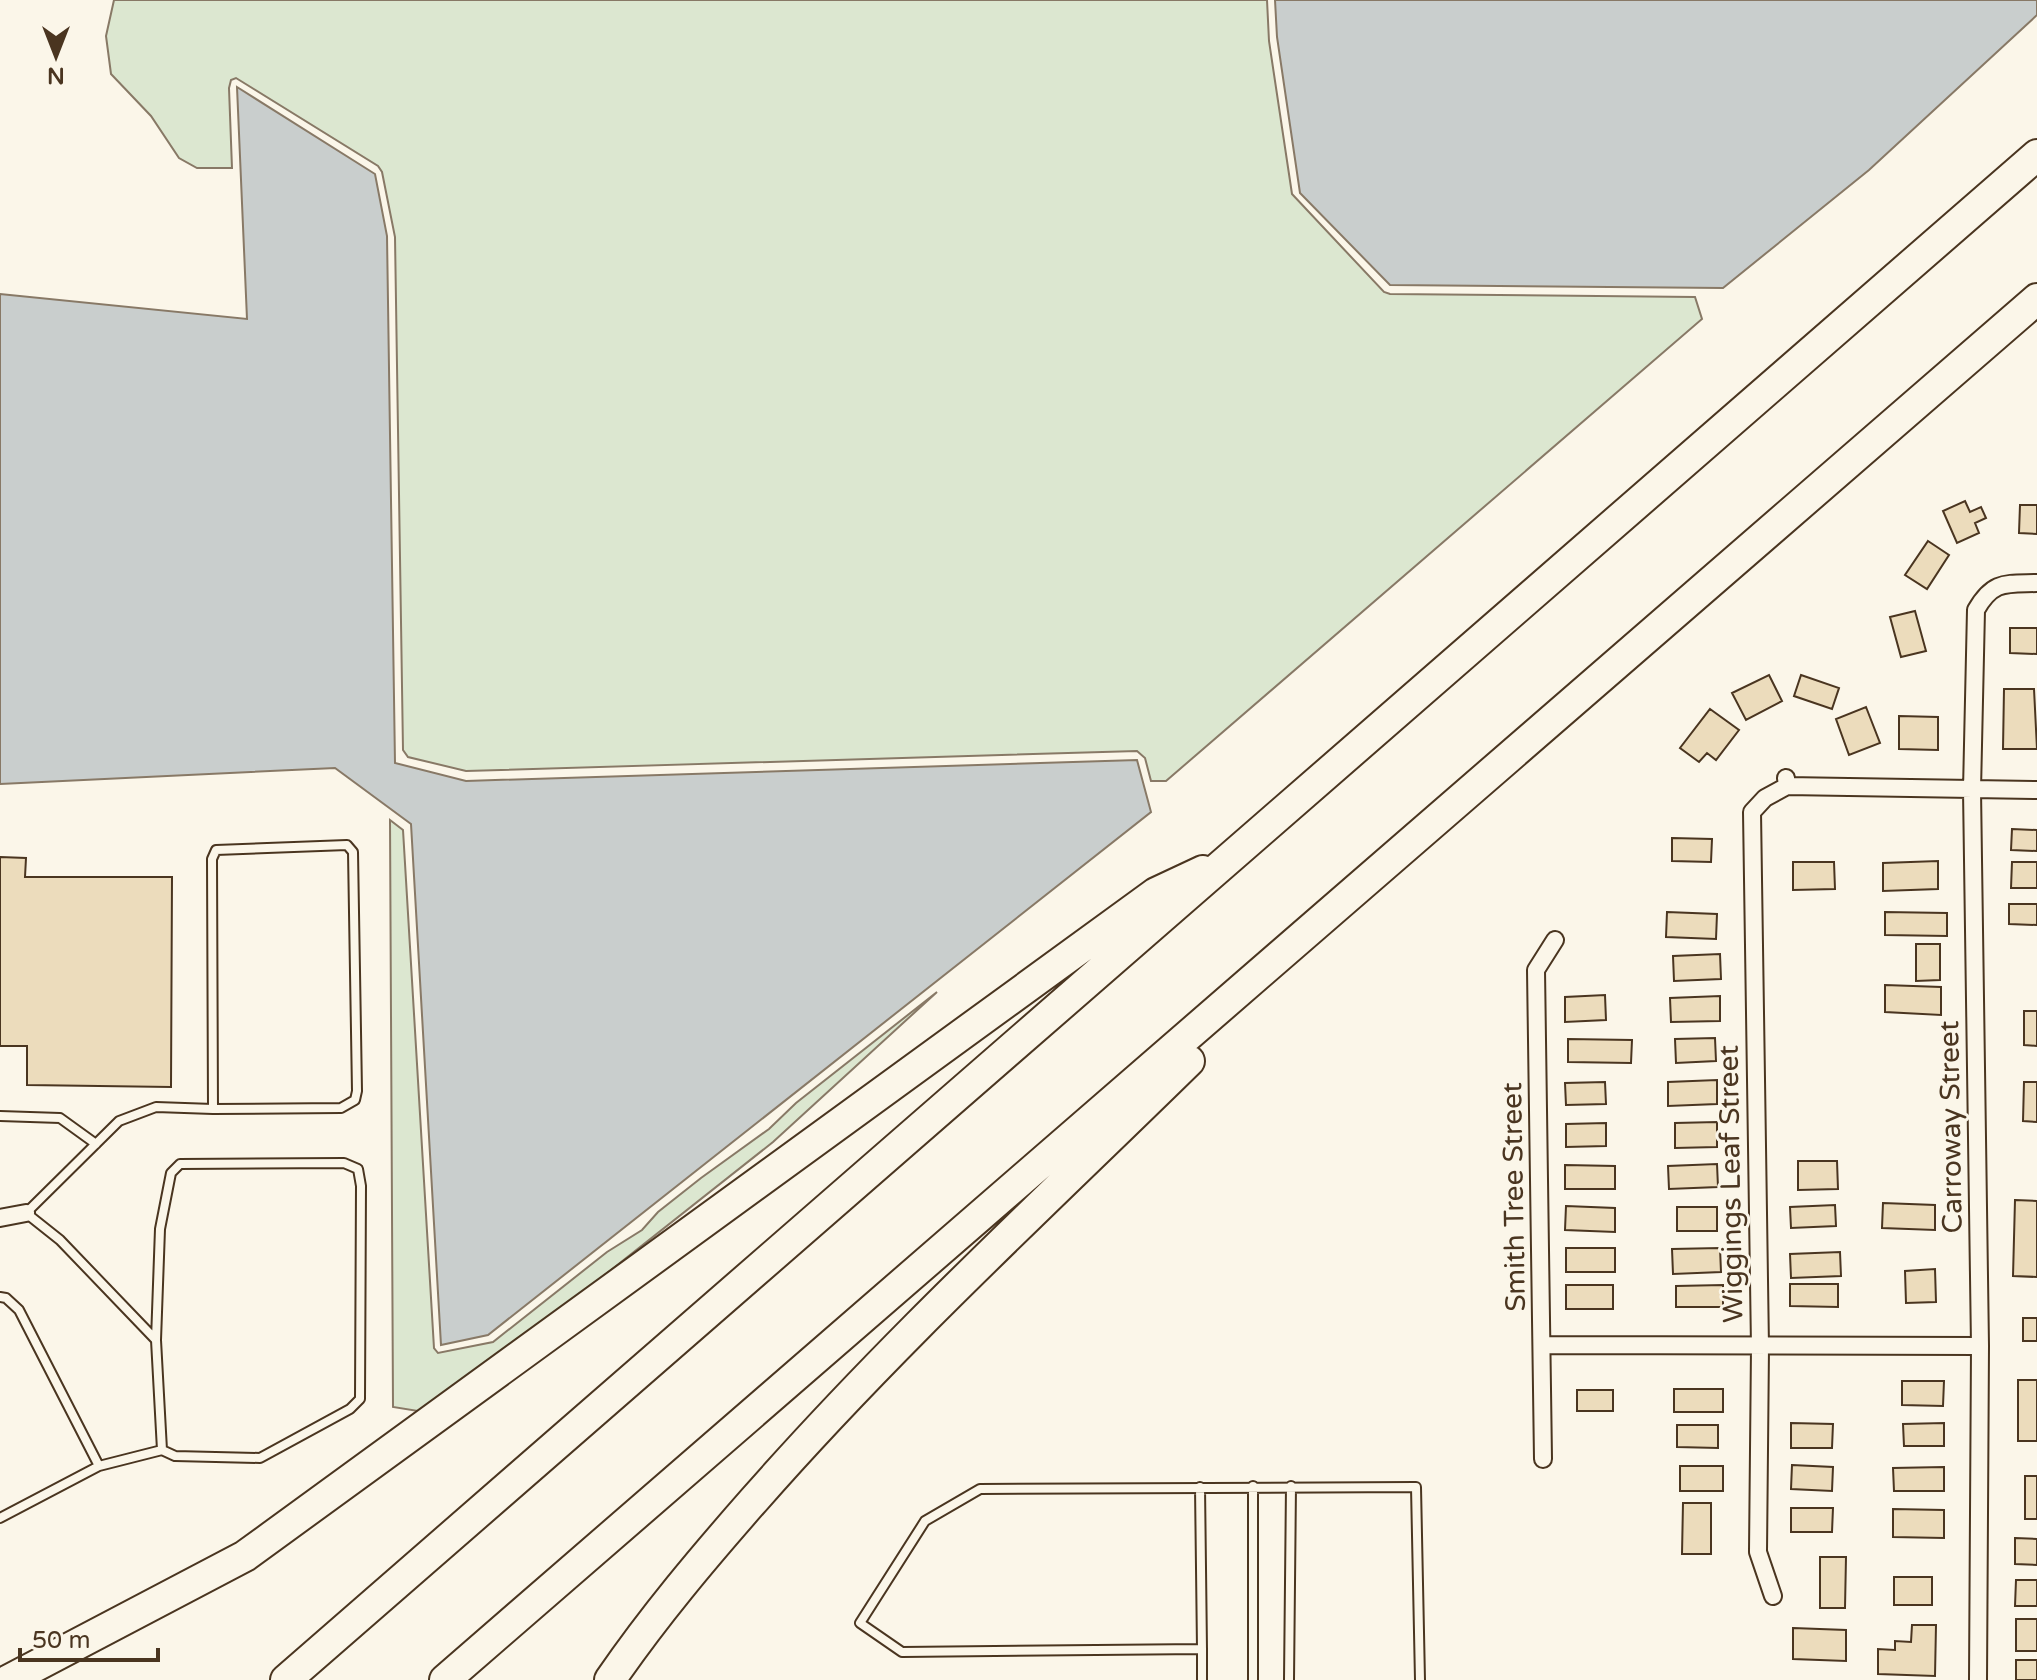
<svg xmlns="http://www.w3.org/2000/svg" width="2037" height="1680" font-family="'Varela Round',sans-serif">
	<style>
		.green { fill: #dce7d0; stroke: #887966; stroke-width: 2 }
		.water { fill: #c9cecd; stroke: #887966; stroke-width: 2 }
		.building { fill: #ecdcbc; stroke: #4a3520; stroke-width: 2 }
		.lines { fill: none; stroke-linecap: round; stroke-linejoin: round }
		.service-casing { stroke: #4a3520; stroke-width: 12 }
		.minor-casing { stroke: #4a3520; stroke-width: 20 }
		.motorway-casing { stroke: #4a3520; stroke-width: 34 }
		.service { stroke: #fbf6e9; stroke-width: 8 }
		.minor { stroke: #fbf6e9; stroke-width: 16 }
		.motorway { stroke: #fbf6e9; stroke-width: 30 }
		.labels { text-anchor: middle; dominant-baseline: central; stroke-width: 6; stroke-linejoin: round; paint-order: stroke }
		.street-label { font-size: 28px; fill: #4a3520; stroke: #fbf6e9 }
	</style>
	<rect width="100%" height="100%" fill="#fbf6e9"/>
	<path class="green" d="M114,0H1267L1269,41L1292,194L1384,292L1390,294L1695,297L1702,319L1166,781H1151L1145,758L1137,751L466,771L408,757L403,750L395,237L382,172L378,166L236,78L231,80L229,88L232,168H197L179,158L151,116L111,74L106,36Z
		M390,820L403,830L434,1348L438,1353L493,1342L607,1252L642,1230L658,1212L701,1178L769,1129L796,1103L937,992L773,1142L525,1338L424,1412L393,1407Z"/>
	<path class="water" d="M1275,0H2037V15L1869,170L1723,288L1390,285L1300,193L1277,37Z
		M237,87L375,174L387,236L395,763L466,781L1137,760L1151,812L488,1335L441,1345L411,824L335,768L0,784V294L247,319Z"/>
	<path class="building" d="M1965,501L1970,512L1981,507L1986,518L1975,523L1979,533L1957,543L1943,511Z
		M2020,505H2037V534L2019,533Z
		M1928,541L1949,555L1927,589L1905,575Z
		M1915,611L1926,651L1901,657L1890,617Z
		M2010,628H2037V654L2010,653Z
		M1769,675L1782,701L1746,720L1732,693Z
		M1801,675L1839,688L1832,709L1794,696Z
		M2004,689H2034L2037,749H2003Z
		M1866,707L1880,743L1849,755L1836,719Z
		M1710,709L1739,730L1716,760L1707,753L1699,762L1680,748Z
		M1899,716L1938,717V750L1899,749Z
		M2012,829L2037,830V851L2011,850Z
		M1672,838L1712,839L1711,862L1672,861Z
		M0,857L26,858L25,877H172L171,1087L27,1085V1046H0Z
		M1938,861V889L1883,891V863Z
		M1793,862H1834L1835,889L1793,890Z
		M2012,862H2037V888H2011Z
		M2009,904H2037V925L2009,924Z
		M1667,912L1717,914L1716,939L1666,937Z
		M1885,912L1947,913V936L1885,935Z
		M1916,944H1940V980L1916,981Z
		M1720,954L1721,979L1674,981L1673,956Z
		M1885,985L1941,987V1015L1885,1012Z
		M1605,995L1606,1020L1565,1022V997Z
		M1720,996V1021L1671,1022L1670,998Z
		M2024,1011H2037V1046L2024,1045Z
		M1715,1038L1716,1061L1676,1063L1675,1039Z
		M1568,1039L1632,1040L1631,1063L1568,1062Z
		M1717,1080V1104L1668,1106V1082Z
		M1605,1082L1606,1104L1566,1105L1565,1083Z
		M2024,1082H2037V1122L2023,1121Z
		M1717,1122V1147L1675,1148V1123Z
		M1606,1123V1146L1566,1147V1124Z
		M1798,1161H1837L1838,1189L1798,1190Z
		M1717,1164L1718,1187L1669,1189L1668,1166Z
		M1565,1165L1615,1166V1189H1565Z
		M2015,1200L2037,1201V1277L2013,1276Z
		M1883,1203L1935,1205V1230L1882,1228Z
		M1835,1205L1836,1226L1791,1228L1790,1207Z
		M1566,1206L1615,1208V1232L1565,1230Z
		M1677,1207H1717V1231H1677Z
		M1566,1248H1615V1272H1566Z
		M1720,1248L1721,1272L1673,1274L1672,1249Z
		M1840,1252L1841,1276L1791,1278L1790,1254Z
		M1935,1269L1936,1302L1906,1303L1905,1271Z
		M1790,1284H1838V1307L1790,1306Z
		M1566,1285H1613V1309H1566Z
		M1723,1285V1307H1676V1286Z
		M2023,1318H2037V1341H2023Z
		M2018,1380H2037V1441H2018Z
		M1902,1381H1944L1943,1406L1902,1405Z
		M1674,1389H1723V1412H1674Z
		M1577,1390H1613V1411H1577Z
		M1791,1423L1833,1424L1832,1448H1791Z
		M1944,1423V1446H1904L1903,1424Z
		M1677,1425H1718V1448L1677,1447Z
		M1792,1465L1833,1467L1832,1491L1791,1489Z
		M1680,1466H1723V1491H1680Z
		M1944,1467V1491H1894L1893,1468Z
		M2025,1476H2037V1519H2025Z
		M1683,1503H1711V1554H1682Z
		M1791,1508H1833L1832,1532H1791Z
		M1893,1509L1944,1510V1538L1893,1537Z
		M2015,1538L2037,1539V1565L2015,1564Z
		M1820,1557H1846L1845,1608H1820Z
		M1894,1577H1932V1605H1894Z
		M2016,1580H2037V1606H2015Z
		M2016,1619H2037V1651H2016Z
		M1912,1625H1936L1935,1676L1878,1674V1649L1895,1650V1641L1911,1642Z
		M1793,1628L1846,1630V1661L1793,1659Z
		M2016,1660H2037V1680H2016Z"/>
	<g class="lines">
		<g class="service-casing">
			<path id="service" d="M0,1116L60,1118L96,1144
				M0,1297L6,1298L19,1310L99,1466L0,1518
				M156,1340L160,1229L171,1173L180,1164L344,1163L358,1169L361,1186L360,1399L350,1409L260,1458L175,1456L162,1450L156,1340L60,1240L26,1213L119,1121L156,1107L213,1109L212,859L216,850L347,845L353,852L357,1091L355,1100L341,1108L213,1109
				M99,1466L162,1450
				M1200,1487L1202,1649L902,1652L860,1623L925,1521L980,1489L1416,1487L1420,1680
				M1202,1649V1680
				M1253,1680V1486
				M1289,1680L1291,1486"/>
		</g>
		<g class="minor-casing">
			<path id="minor" d="M1786,778L1787,786L2037,790
				M0,1218L26,1213
				M1542,1345L1980,1346
				M1543,1459L1536,970L1555,940
				M1773,1596L1758,1552L1760,1347L1752,812L1765,798L1787,786
				M1978,1680L1980,1346L1972,790L1976,610C1993,580 2006,584 2037,583"/>
		</g>
		<g class="motorway-casing">
			<path id="motorway" d="M9,1680L245,1556L1156,893L1203,871
				M286,1680L2037,155
				M445,1680L2037,299
				M610,1680C654,1616 703,1558 754,1500C890,1345 1042,1205 1189,1061"/>
		</g>
		<use href="#service" class="service"/>
		<use href="#minor" class="minor"/>
		<use href="#motorway" class="motorway"/>
	</g>
	<g class="labels">
		<g class="street-label">
			<text transform="translate(1951 1127) rotate(-91)">Carroway Street</text>
			<text transform="translate(1731 1184) rotate(-91)">Wiggings Leaf Street</text>
			<text transform="translate(1514 1197) rotate(-91)">Smith Tree Street</text>
		</g>
	</g>
	<g transform="translate(56 56) rotate(180)" stroke="#fbf6e9" stroke-width="6" paint-order="stroke">
	<path d="M0-6L14 30L0 20L-14 30Z" fill="#4a3520"/>
	<text y="-12" font-size="22" font-weight="bold" text-anchor="middle" fill="#4a3520">N</text>
	</g>
	<path d="M20 1648v12h138v-12" fill="none" stroke="#4a3520" stroke-width="4"/>
	<text x="32" y="1648" font-size="24" fill="#4a3520" stroke="#fbf6e9" stroke-width="6" paint-order="stroke">50 m</text>
</svg>
